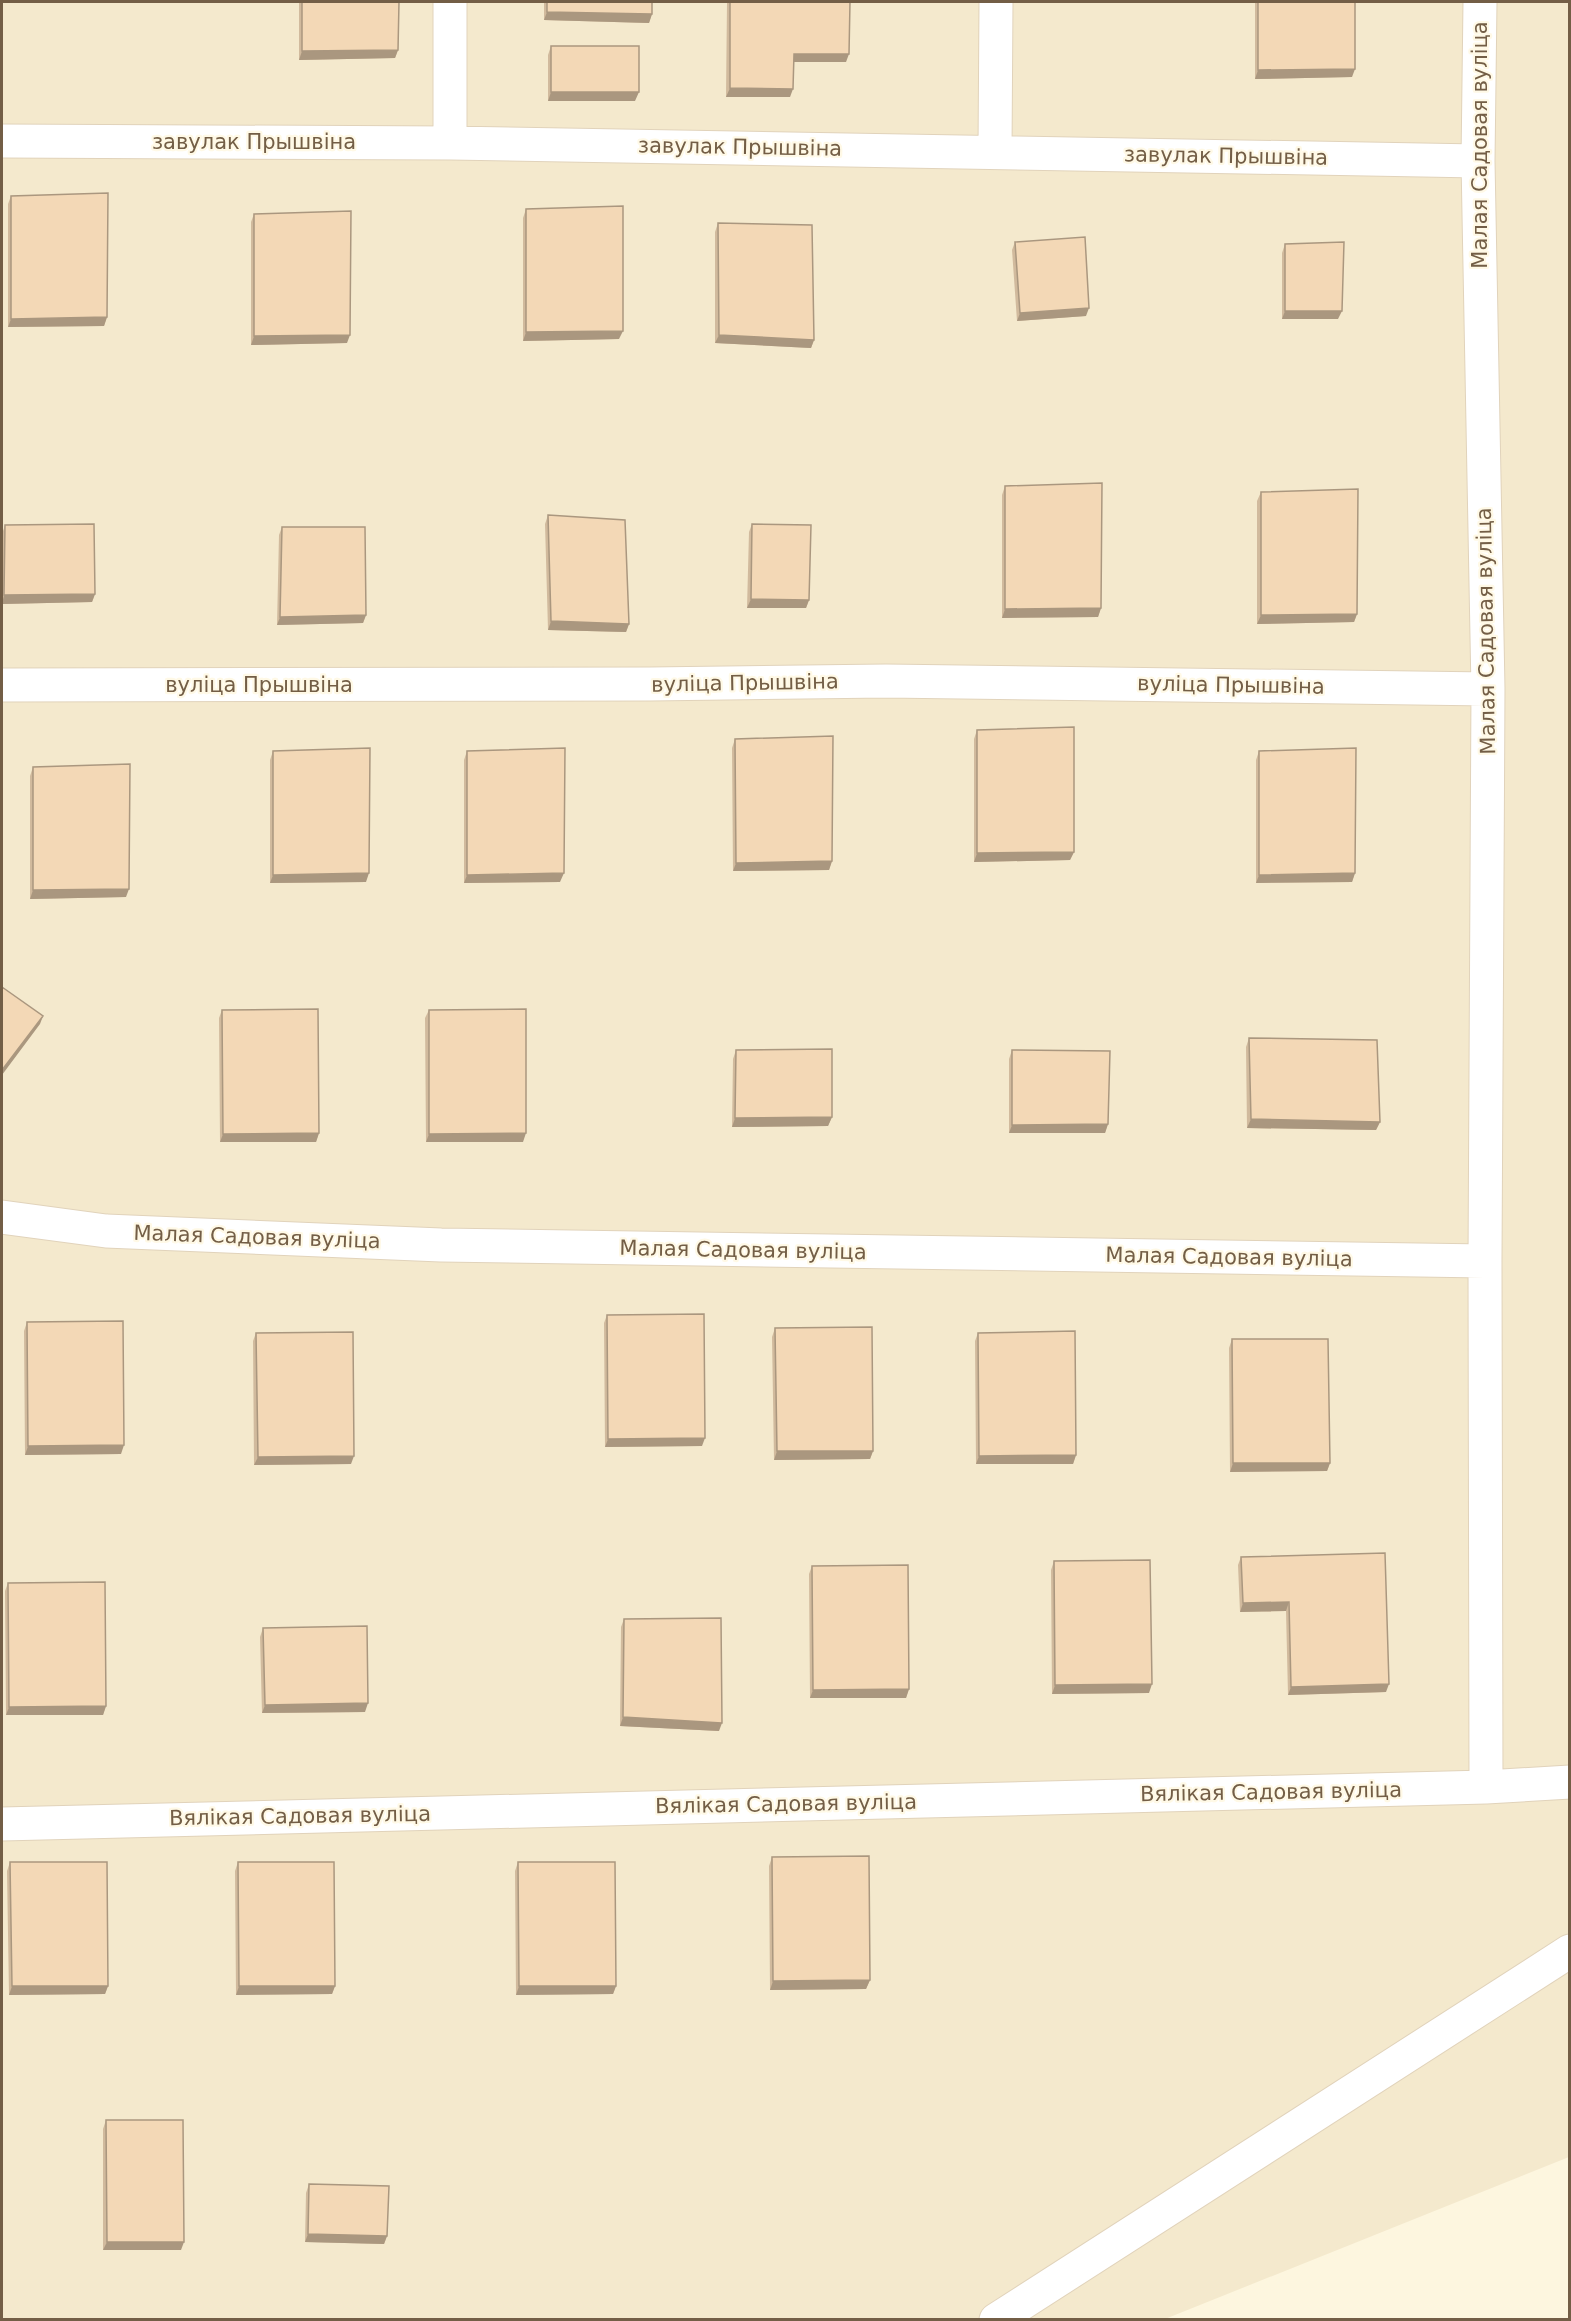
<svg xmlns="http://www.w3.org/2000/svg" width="1571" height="2321" font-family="'DejaVu Sans',sans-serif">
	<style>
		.residential { fill: #f4e9cd }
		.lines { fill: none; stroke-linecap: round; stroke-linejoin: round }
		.minor-casing { stroke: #e1d3bb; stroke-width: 35 }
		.minor { stroke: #fff; stroke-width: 33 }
		.wall { fill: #d1ba9d }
		.shaded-wall { fill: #aa977f }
		.building { fill: #f3d8b6; stroke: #aa977f; stroke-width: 1.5 }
		.labels { text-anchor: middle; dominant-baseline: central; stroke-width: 4.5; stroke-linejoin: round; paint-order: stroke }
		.street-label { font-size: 21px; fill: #735e46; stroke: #fff9e6 }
	</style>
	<rect width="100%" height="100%" fill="#fdf6df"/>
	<path class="residential" d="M2,2H1569V2157L1165,2319L2,2320Z"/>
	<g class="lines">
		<g class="minor-casing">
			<path id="minor" d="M450,2V143
				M1480,2L1478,161L1488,689L1485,1261L1486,1787
				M2,141L450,143L1478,161
				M995,151L996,2
				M2,685L650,684L886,681L1488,689
				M2,1217L106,1231L441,1245L1485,1261
				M2,1824L1486,1787L1570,1782
				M996,2320L1570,1951"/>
		</g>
		<use href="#minor" class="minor"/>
	</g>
	<path class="wall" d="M299,2H399L398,50L395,58L299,60Z
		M544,2H652V14L649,23L544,20Z
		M727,2H850L846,62H793L790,97H726Z
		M1255,2H1355L1352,77L1255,79Z
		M551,46L635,101H548V55Z
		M11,196L107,317L104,326L8,327V204Z
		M526,209L619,339L523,341V218Z
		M254,214L347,343L251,345V222Z
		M718,223L814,340L811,348L715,343V232Z
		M1015,242L1086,316L1017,321L1012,250Z
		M1285,244L1338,319H1282V253Z
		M1005,486L1101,608L1098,617L1002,618V495Z
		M1261,492L1357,614L1354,622L1257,624V501Z
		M548,515L629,624L626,632L548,630L545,524Z
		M752,524L809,600L806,608H747L749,532Z
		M5,525L95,594L92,602L2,604V534Z
		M282,527L366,615L363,623L277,625L279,535Z
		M977,730L1074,852L1070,860L974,862V739Z
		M735,739L832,861L829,870L733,871L732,748Z
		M273,751L366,882L270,883V760Z
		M467,751L560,882L464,883V760Z
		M1259,751L1355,873L1352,882L1256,883V760Z
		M33,767L126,897L30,899V776Z
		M222,1010L319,1133L316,1142H220L219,1018Z
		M429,1010L523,1142H426L425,1018Z
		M1249,1038L1380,1122L1376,1130L1247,1128L1246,1047Z
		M736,1050L832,1117L828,1126L732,1127L733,1059Z
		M1012,1050L1108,1124L1105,1133H1009V1059Z
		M607,1315L702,1446L605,1447L604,1323Z
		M27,1322L121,1454L25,1455L24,1331Z
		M775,1328L873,1451L870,1459L774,1460L772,1337Z
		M256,1333L351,1464L254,1465L253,1341Z
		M978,1333L1076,1455L1073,1464H976L975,1341Z
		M1232,1339L1330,1463L1327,1471L1230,1472L1229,1348Z
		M1241,1557L1386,1692L1288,1695L1286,1611L1240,1612L1238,1565Z
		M1054,1561L1149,1693L1052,1694L1051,1570Z
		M812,1566L909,1689L906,1698H810L809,1574Z
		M8,1583L106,1706L103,1715H6L5,1591Z
		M624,1619L719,1731L620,1726L621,1627Z
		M263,1628L365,1712L262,1713L260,1637Z
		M772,1857L870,1980L866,1989L770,1990L769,1866Z
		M10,1862L108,1986L105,1994L9,1995L7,1871Z
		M238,1862L335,1986L332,1994L236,1995L235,1871Z
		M518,1862L616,1986L613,1994L516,1995L515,1871Z
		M106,2120L181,2250H103V2129Z
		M309,2184L387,2236L384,2244L305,2242L306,2193Z"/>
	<path class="shaded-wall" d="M547,12L652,14L649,23L544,20Z
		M398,50L395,58L299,60L302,51Z
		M794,54H849L846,62H790Z
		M1355,69L1352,77L1255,79L1258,70Z
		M730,88L793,89L790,97H726Z
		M551,92H639L635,101H548Z
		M1089,308L1086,316L1017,321L1020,313Z
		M1285,311H1342L1338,319H1282Z
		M107,317L104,326L8,327L11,319Z
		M623,331L619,339L523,341L526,332Z
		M350,335L347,343L251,345L254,336Z
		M719,335L814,340L811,348L715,343Z
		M95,594L92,602L2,604L4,595Z
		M751,599L809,600L806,608H747Z
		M1101,608L1098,617L1002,618L1005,609Z
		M1357,614L1354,622L1257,624L1261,615Z
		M366,615L363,623L277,625L280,617Z
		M551,621L629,624L626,632L548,630Z
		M1074,852L1070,860L974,862L977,853Z
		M832,861L829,870L733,871L736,863Z
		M369,873L366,882L270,883L273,875Z
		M564,873L560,882L464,883L467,875Z
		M1355,873L1352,882L1256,883L1259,875Z
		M129,889L126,897L30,899L33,890Z
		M43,1016L40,1024L2,1075V1070Z
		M832,1117L828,1126L732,1127L735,1118Z
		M1251,1119L1380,1122L1376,1130L1247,1128Z
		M1108,1124L1105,1133H1009L1012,1125Z
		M319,1133L316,1142H220L223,1134Z
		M526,1133L523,1142H426L429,1134Z
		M705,1438L702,1446L605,1447L608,1439Z
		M124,1445L121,1454L25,1455L28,1446Z
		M777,1451H873L870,1459L774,1460Z
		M1076,1455L1073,1464H976L979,1456Z
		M354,1456L351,1464L254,1465L258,1457Z
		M1233,1463H1330L1327,1471L1230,1472Z
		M1289,1602L1286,1611L1240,1612L1243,1603Z
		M1152,1684L1149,1693L1052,1694L1055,1685Z
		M1389,1684L1386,1692L1288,1695L1291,1687Z
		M909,1689L906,1698H810L813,1690Z
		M368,1703L365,1712L262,1713L265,1705Z
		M106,1706L103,1715H6L9,1707Z
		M623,1717L722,1723L719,1731L620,1726Z
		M870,1980L866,1989L770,1990L773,1981Z
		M12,1986H108L105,1994L9,1995Z
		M239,1986H335L332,1994L236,1995Z
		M519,1986H616L613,1994L516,1995Z
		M308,2234L387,2236L384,2244L305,2242Z
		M107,2242H184L181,2250H103Z"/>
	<path class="building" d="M302,2H399L398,50L302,51Z
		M547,2H652V14L547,12Z
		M730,2H850L849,54H794L793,89L730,88Z
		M1258,2H1355V69L1258,70Z
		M551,46H639V92H551Z
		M108,193L107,317L11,319V196Z
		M623,206V331L526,332V209Z
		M351,211L350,335L254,336V214Z
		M718,223L812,225L814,340L719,335Z
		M1085,237L1089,308L1020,313L1015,242Z
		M1344,242L1342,311H1285V244Z
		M1102,483L1101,608L1005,609V486Z
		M1358,489L1357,614L1261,615V492Z
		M548,515L625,520L629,624L551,621Z
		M94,524L95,594L4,595L5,525Z
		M752,524L811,525L809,600L751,599Z
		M282,527H365L366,615L280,617Z
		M1074,727V852L977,853V730Z
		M833,736L832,861L736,863L735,739Z
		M370,748L369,873L273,875V751Z
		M565,748L564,873L467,875V751Z
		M1356,748L1355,873L1259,875V751Z
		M130,764L129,889L33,890V767Z
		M2,987L43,1016L2,1070Z
		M318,1009L319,1133L223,1134L222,1010Z
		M526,1009V1133L429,1134V1010Z
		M1249,1038L1377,1040L1380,1122L1251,1119Z
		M832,1049V1117L735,1118L736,1050Z
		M1012,1050L1110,1051L1108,1124L1012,1125Z
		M704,1314L705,1438L608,1439L607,1315Z
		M123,1321L124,1445L28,1446L27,1322Z
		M872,1327L873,1451H777L775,1328Z
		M1075,1331L1076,1455L979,1456L978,1333Z
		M353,1332L354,1456L258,1457L256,1333Z
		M1232,1339H1328L1330,1463H1233Z
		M1385,1553L1389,1684L1291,1687L1289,1602L1243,1603L1241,1557Z
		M1150,1560L1152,1684L1055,1685L1054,1561Z
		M908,1565L909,1689L813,1690L812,1566Z
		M105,1582L106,1706L9,1707L8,1583Z
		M721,1618L722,1723L623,1717L624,1619Z
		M367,1626L368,1703L265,1705L263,1628Z
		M869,1856L870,1980L773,1981L772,1857Z
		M10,1862H107L108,1986H12Z
		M238,1862H334L335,1986H239Z
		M518,1862H615L616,1986H519Z
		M106,2120H183L184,2242H107Z
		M309,2184L389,2186L387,2236L308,2234Z"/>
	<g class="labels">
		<g class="street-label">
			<text x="254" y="142">завулак Прышвіна</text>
			<text transform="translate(1480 145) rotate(-90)">Малая Садовая вуліца</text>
			<text transform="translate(740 147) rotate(1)">завулак Прышвіна</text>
			<text transform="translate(1226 156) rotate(1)">завулак Прышвіна</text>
			<text transform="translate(1486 631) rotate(-91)">Малая Садовая вуліца</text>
			<text transform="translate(745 683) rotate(-1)">вуліца Прышвіна</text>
			<text x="259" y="685">вуліца Прышвіна</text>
			<text transform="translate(1231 685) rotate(1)">вуліца Прышвіна</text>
			<text transform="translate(257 1237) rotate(2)">Малая Садовая вуліца</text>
			<text transform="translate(743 1250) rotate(1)">Малая Садовая вуліца</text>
			<text transform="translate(1229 1257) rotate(1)">Малая Садовая вуліца</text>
			<text transform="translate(1271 1792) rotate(-1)">Вялікая Садовая вуліца</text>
			<text transform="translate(786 1804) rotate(-1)">Вялікая Садовая вуліца</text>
			<text transform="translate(300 1816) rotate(-1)">Вялікая Садовая вуліца</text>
		</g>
	</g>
	<rect width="1571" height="2321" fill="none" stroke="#735e46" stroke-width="6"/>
</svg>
